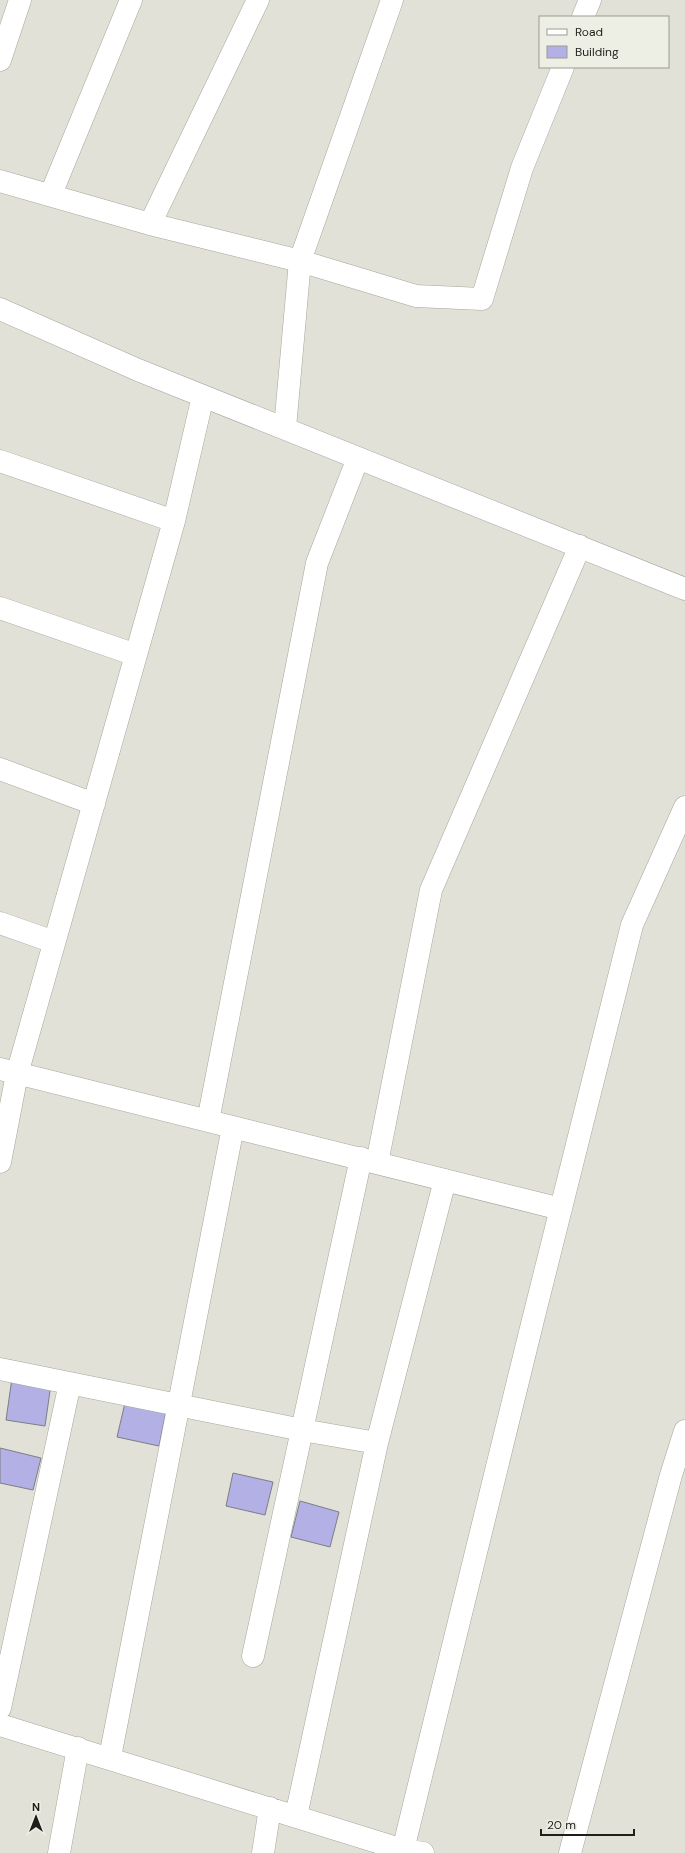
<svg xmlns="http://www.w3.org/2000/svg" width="685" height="1853" font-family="'DM Sans',sans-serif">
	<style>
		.building { fill: #b2b0e4; stroke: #7d7d86 }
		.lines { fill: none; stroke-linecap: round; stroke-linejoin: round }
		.minor-casing { stroke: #a6a69c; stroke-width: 23 }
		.minor { stroke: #fff; stroke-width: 22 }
	</style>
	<rect width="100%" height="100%" fill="#e1e1d7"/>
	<path class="building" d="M12,1378L51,1384L45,1426L6,1420Z
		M125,1403L166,1412L159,1446L117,1437Z
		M0,1448L41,1458L33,1490L0,1483Z
		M233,1473L273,1482L265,1515L226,1506Z
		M300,1501L339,1512L330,1547L291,1537Z"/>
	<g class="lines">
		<g class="minor-casing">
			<path id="minor" d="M583,17L590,0
				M0,60L20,0
				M0,181L150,224L300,261L416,296L482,299L522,168L563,67
				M51,194L131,0
				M150,224L258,0
				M0,309L138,370L685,589
				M285,428L300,261L392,0
				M0,461L174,521L17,1074L0,1162
				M174,521L203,396
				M0,608L136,655
				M0,769L94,804
				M0,923L54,942
				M0,1069L561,1209
				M208,1121L317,563L358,458
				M377,1163L431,890L580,546
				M0,1369L302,1430L377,1443
				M253,1656L361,1158
				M0,1708L70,1383
				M0,1725L403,1850L423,1853
				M110,1757L233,1127
				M296,1816L377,1443L445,1180
				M403,1850L533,1320L632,925L685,807
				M59,1853L78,1748
				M263,1853L270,1808
				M570,1853L671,1475L685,1431"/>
		</g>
		<use href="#minor" class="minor"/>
	</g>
	<rect x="539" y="16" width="130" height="52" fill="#eeefe4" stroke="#9b9b93"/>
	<rect x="547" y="29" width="20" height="6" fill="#ffffff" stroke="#9b9b93"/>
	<text x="575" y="36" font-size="12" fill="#1e1e1a">Road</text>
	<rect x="547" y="46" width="20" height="12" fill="#b2b0e4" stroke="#9b9b93"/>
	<text x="575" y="56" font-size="12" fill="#1e1e1a">Building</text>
	<g transform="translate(36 1817)" stroke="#eeefe4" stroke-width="3" paint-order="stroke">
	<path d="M0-3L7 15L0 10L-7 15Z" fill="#1e1e1a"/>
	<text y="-6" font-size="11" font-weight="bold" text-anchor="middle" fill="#1e1e1a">N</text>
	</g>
	<path d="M541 1829v6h93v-6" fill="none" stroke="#1e1e1a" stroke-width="2"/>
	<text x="547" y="1829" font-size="12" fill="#1e1e1a" stroke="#eeefe4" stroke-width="3" paint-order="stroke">20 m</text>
</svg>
